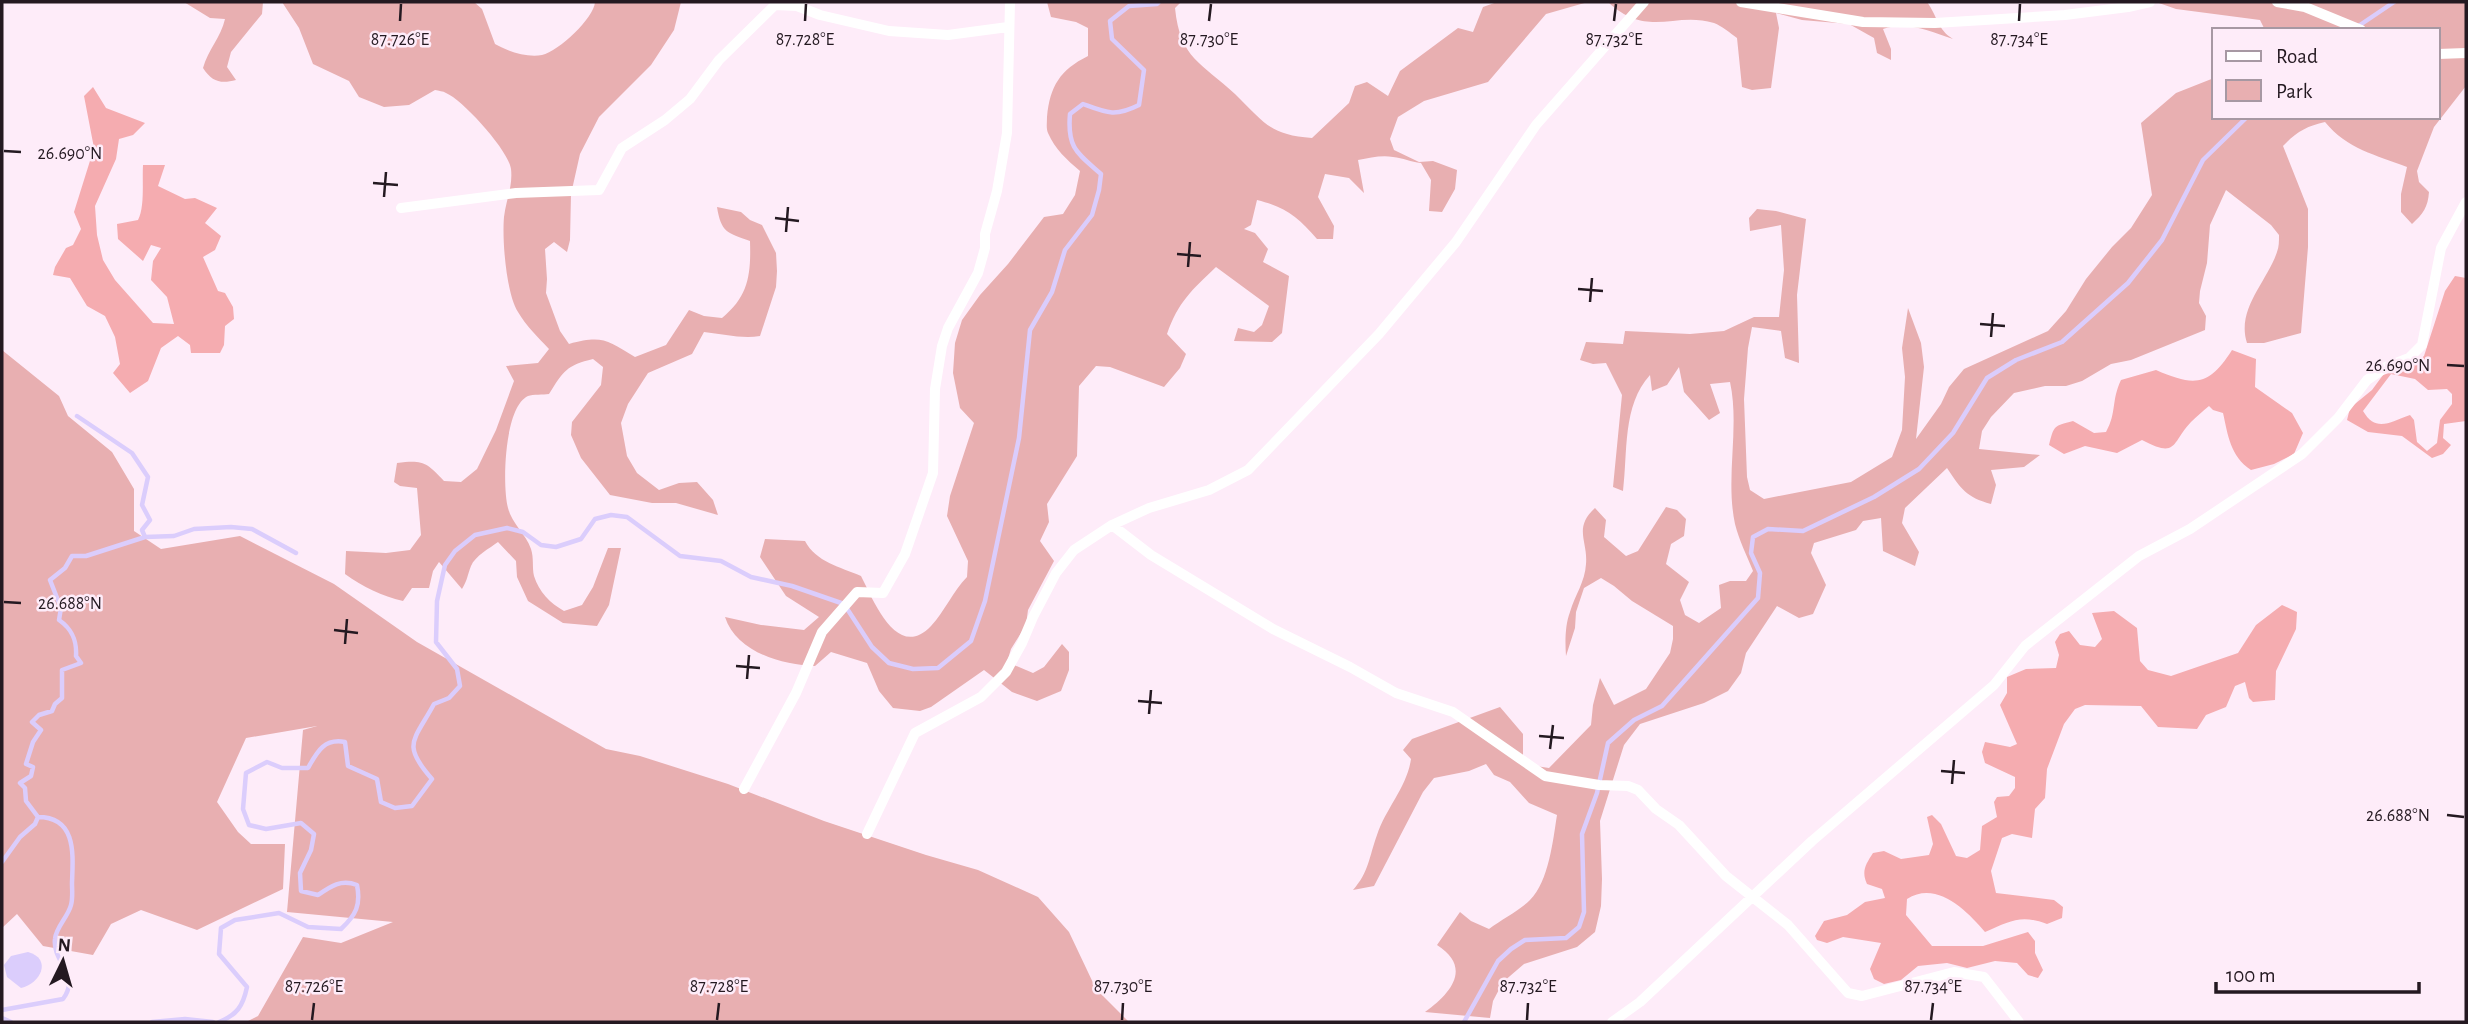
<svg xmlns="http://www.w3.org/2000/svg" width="2468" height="1024" font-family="'Alegreya Sans',sans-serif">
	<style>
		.green { fill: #e8afb1 }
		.forest { fill: #f5acb0; fill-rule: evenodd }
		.water { fill: #dbcdfc }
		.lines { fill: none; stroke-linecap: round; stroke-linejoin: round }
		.stream { stroke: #dbcdfc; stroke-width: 4.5 }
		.minor { stroke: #fff; stroke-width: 10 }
		.ticks { fill: none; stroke: #241921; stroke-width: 2.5 }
		.ticks-label { font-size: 18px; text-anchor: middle; fill: #241921; stroke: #feecf9; stroke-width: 5; stroke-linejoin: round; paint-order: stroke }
	</style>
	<rect width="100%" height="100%" fill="#feecf9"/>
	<path class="green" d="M184,2H263L262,14L231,52L227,67L236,80C221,84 212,82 203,68C208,50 221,37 225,19L210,18Z
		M282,2H474L482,9L495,44C507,51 527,58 542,55C559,51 594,18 595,2H681L674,30L651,65L599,117L580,154L571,194L570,240L567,252L554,242L545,249L547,279L546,293L560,331L569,344C602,335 607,340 635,357L666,345L689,310L704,316L722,318C749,296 751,274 750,241C727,233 721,232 717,207L741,212L750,220L762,225L776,253L777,271L776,287L760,336C742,339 723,334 704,332L692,354L648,373L628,404L621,423L627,456L637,473L659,490L679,483L697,482L713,500L718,515L676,503H652L610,495L581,458L571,435L572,422L601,385L603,367L593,359C567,365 563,371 549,394C543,395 533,394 528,396C504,407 502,486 508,508C512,524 526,534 531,549C534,558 532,567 534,576C539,592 550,603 564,611L582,605L593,587L608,548H621L609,605L597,626L563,623L528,601L517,577L516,561L498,542C490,548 475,556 471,566C467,576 468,579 462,589L439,562L433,571L429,588H412L403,601C382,596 363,587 345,574L346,551L386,553L410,550L421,535L417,488L400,486L394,482L397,463C423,460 426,462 444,481L461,482L477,469L496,430L514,381L506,366L538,363L549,349C538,337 526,326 518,312C506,293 502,239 504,217C506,200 513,186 511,169C509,151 463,100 446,93C443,91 439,91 435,90L409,105L384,107L359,97L349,81L313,64L299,28Z
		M1047,2H1181L1175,8C1180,59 1202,63 1235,94C1264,122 1269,135 1312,138L1349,103L1355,86L1367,82L1388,96L1400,71L1458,28L1473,32L1483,7L1497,2H1588L1546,14L1488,82L1424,101L1398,117L1390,139L1394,150L1419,162L1433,161L1457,170L1455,189L1442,212L1429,211L1431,180L1421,163C1411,162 1403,158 1393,157C1381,155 1370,158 1358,160L1364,193L1349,178L1325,174L1318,197L1334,226L1333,239H1317C1298,217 1285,207 1257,200L1251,225L1244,229L1255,233L1268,249L1263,262L1289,276L1282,333L1272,342L1234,341L1238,328L1254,332L1262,325L1269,306L1216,267C1192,290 1178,302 1167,334L1186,354L1180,368L1164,387L1110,367L1096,366L1079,386L1077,456L1047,504L1049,522L1040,541L1054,561L1028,610L1026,625L1011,649L1007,662L1033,673L1044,667L1062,644L1069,652V670L1061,691L1037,701L1012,692L984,670L931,707L920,711L893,708L879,691L867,663L831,652L815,666C782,665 736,652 725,617L761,625L804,630L819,617L786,596L760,557L765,539L805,541C816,562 840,567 861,576C873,599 897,662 931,626C945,611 953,591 967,577L968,561L947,516L950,496L974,423L960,408L953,373L955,343L962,320L980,295L1008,264L1044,217L1063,214L1075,195L1080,171C1067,160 1055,149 1048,133C1046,128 1047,123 1047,117C1050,86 1060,70 1088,56V28L1076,22L1051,17Z
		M1608,2H1927C1938,17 1937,29 1953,39C1929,31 1908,21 1883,29L1891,49V60L1877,53L1874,38L1849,24L1802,20L1776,13L1779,28L1771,88L1752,90L1742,87L1737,38C1730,33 1722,26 1714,23C1674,11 1648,39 1608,2Z
		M2156,2H2466V86L2434,127L2417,171L2419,182L2429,192C2428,207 2423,214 2412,224L2401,212V194L2407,167C2376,155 2347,149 2325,122C2307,126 2296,132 2283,146L2308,209V247L2301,333L2264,343H2247C2236,309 2267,282 2277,252C2279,247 2279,241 2279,235L2271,225L2226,190L2210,225L2207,263L2200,291L2199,303L2206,316L2205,330L2131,360L2111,364L2082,381L2066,386H2045L2014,393L1991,417L1982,431L1979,449L2040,455L2024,467L1991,470L1996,485L1991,504C1966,497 1961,489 1947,468L1905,508L1902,523L1919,552L1915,566L1883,551L1881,518L1863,521L1856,530L1814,543L1811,553L1826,585L1813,614L1799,618L1777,606L1746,653L1741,673L1728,691L1704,703L1640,724L1624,745L1600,821L1602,879L1601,906L1595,932L1577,947L1524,964L1503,982L1493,1001L1490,1018L1425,1012C1452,993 1472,967 1437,945L1460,912L1471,921L1489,929C1502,919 1519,911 1530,900C1549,881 1553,840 1557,815L1529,803L1510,782L1494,775L1486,764L1469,771L1434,778L1423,792L1374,886L1353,890C1369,872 1369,857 1377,835C1386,808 1407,787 1411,759L1403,750L1412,739L1500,707L1523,734V764L1549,768L1591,725L1593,705L1600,678L1614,705L1646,689L1670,653L1673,639V626L1632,601L1614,586L1601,578L1584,588L1576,612L1575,628L1566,656C1565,642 1565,625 1570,612C1575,595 1585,582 1586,564C1588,541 1573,528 1595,508L1606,520L1604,537L1626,556L1638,551L1666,507L1677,510L1686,519L1684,536L1671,544L1666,564L1689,582L1680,600L1685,615L1699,623L1721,608L1719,585L1730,581H1746L1753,571C1747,556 1739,540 1735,524C1725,477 1740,428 1730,382L1710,384L1720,413L1709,420L1684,392L1679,367L1667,385L1652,391L1650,375C1622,406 1628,452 1623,491L1613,487L1622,395L1606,363L1593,364L1580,360L1586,342L1623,344L1625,331L1690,334L1724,331L1754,317H1779L1784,270L1781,225L1750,231L1749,218L1757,209L1776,211L1806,219L1797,295L1799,363L1785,358L1781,331L1752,327L1748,348L1744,399L1747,477L1750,490L1764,499L1851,482L1892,457L1902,430L1905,377L1902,348L1908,308L1921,343L1924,367L1916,439L1941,404L1949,387L1964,369L2048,331L2066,311L2086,279L2112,247L2131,228L2152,195L2141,123L2176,93L2214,78V117H2438V30H2265L2260,20L2176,9Z
		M2,350L59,396L68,416L112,452L134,489V531L161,549L240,536L334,584L417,642L606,749L640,756L728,784L824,821L926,855L978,870L1038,897L1069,932L1096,989L1129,1022H246L258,1016L303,937L341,943L393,922L287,912L303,730L317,726L246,738L217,802L238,832L251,844H285L283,889L197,930L141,910L111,924L93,955L43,946L17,914L2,928Z"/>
	<path class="forest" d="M93,87L106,108L145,123L133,135L119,139L116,159L95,206L97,235L103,260L115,280L153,323L174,324L167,297L151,280L153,261L161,248L151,245L143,261L118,239L117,224L138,220C145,207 142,181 143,165H165L158,186L185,199L195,198L217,208L205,223L221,236L215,250L203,257L218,291L225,293L233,307L234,319L225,326L224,345L220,353H191L190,345L178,336L161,348L148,381L130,393L113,373L120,364L115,337L105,316L87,306L70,278L53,275L55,267L66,248L73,245L81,229L74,212L94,148L84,96Z
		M2455,276L2466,278V421L2444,424L2443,438L2451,445L2443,454L2432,458L2402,436L2368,432L2347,420L2350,408L2372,390L2383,375L2411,366L2424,356L2445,291ZM2391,374L2415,379L2428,390L2447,389L2452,394V404L2440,420L2437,443L2427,451L2417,442L2414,420L2410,415C2390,422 2376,433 2363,411Z
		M2232,350L2256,359L2255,387L2292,413L2303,433L2294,454L2274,464L2251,470C2230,456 2228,435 2223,413L2213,410L2209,406C2203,411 2197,416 2191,422C2171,443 2178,459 2142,440L2117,453L2085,446L2064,454L2049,445C2054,426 2053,426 2073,421L2094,433L2106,432C2117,412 2111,401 2121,380L2156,370C2195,387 2209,386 2232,350Z
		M2282,605L2297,612L2296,629L2276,671L2275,700L2253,702L2249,698L2245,682L2235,686L2226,707L2206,715L2197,729L2158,727L2141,706L2085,705L2075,709L2064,724L2047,769L2045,798L2035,809L2032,838L2012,834L2002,838L1991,871L1996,893L2054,900L2063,907L2062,918L2047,924C2021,914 2010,921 1985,932C1967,911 1937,880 1907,899L1906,915L1932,946H1983L2028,932L2035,941V953L2043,970L2038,978L2028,975L2017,963L1995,961L1967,968L1947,963L1918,966L1901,980L1884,984L1874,979L1870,969L1881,943L1843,937L1827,943L1817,940L1815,936L1824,921L1847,915L1865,902L1885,898L1882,889L1867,884C1861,871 1866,864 1873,853L1884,851L1901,859L1929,855L1933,844L1927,817L1932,815L1941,824L1956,856L1967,858L1980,850L1982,826L1997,817L1994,802L1997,797L2009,796L2015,788V777L1985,763L1982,752L1985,742L2010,747L2017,744L2000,705L2007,693V677L2026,669L2056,668L2059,655L2055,642L2060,634L2069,631L2080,645L2095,647L2102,639L2092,613L2114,611L2137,628L2140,661L2148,670L2171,676L2238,653L2256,625Z"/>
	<path class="water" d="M28,952C53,959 40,984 21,988L7,977L4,965L11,956Z"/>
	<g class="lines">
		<path class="stream" d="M2357,27L2394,2
			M77,416L132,453L148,477L142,505L150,520L142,530L145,537
			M2,862L20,837L35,824L38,817
			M2,1010L63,999C81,975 52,962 55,939C56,927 68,917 71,905C73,898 72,890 72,883C73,855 77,817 38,817L26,801L25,788L20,783L31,776L33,767L26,764L33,742L41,730L32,722L39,715L52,711L55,704L62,698V670L81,663L76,656C77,640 72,629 59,620L61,608L50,580L65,568L72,556H86L145,537L174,536L194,529L231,527L252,529L296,553
			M2,1018L11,1022
			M152,1022L185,1019L213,1022
			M219,1022C237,1015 243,1006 247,987L219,954L221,928L235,920L279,913L308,927L341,929C356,915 361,905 357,885C341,879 331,886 318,895L301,891L300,873L311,850L314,834L301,823L266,829L249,825L243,809L246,773L267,762L282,768H308C317,752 324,738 345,742L348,766L377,779L381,802L395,808L412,806L432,779C401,744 414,741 434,704L449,698L460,686L457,669L436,642L437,601L445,565L455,551L475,535L507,528L523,532L541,545L556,547L581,539L595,519L611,515L627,517L680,556L721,561L751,577L792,586L844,604L872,647L889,663L913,669L938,668L971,641L985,601L1019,438L1030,330L1052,292L1065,250L1092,215L1099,190L1101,174C1077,153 1067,148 1070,114L1083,104C1107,113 1115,117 1139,105L1144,70L1112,39L1110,21L1129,6L1157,4L1159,2
			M1464,1022L1498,961L1511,949L1525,940L1566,938L1579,927L1584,912L1582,834L1597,793L1608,743L1634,720L1662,706L1758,598L1760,573L1751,553L1753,537L1768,529L1803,531L1874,497L1919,469L1953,433L1987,378L2016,360L2062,342L2128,283L2162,240L2203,160L2247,117"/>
		<path class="minor" d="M1741,2L1863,22L1935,23L2065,15L2128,7L2150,2
			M2277,2L2305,7L2361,30
			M2438,54L2466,53
			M401,208L516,193L599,190L622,148L665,120L690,99L719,60L775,5L797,6L820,15L889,31L948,35L1008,27
			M1112,525L1151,555L1273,629L1350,667L1396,693L1453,712L1545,776L1599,785L1628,786L1638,790L1656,809L1679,825L1726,876L1788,925L1848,993L1862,996L1954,972L1984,977L2019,1022
			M744,789L796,693L822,632L857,592L883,593L905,554L933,473L935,389L942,346L948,328L978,273L985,248V234L997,191L1007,133L1010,2
			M867,834L915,733L981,697L1006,672L1022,643L1033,617L1056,573L1074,550L1112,525L1149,508L1209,490L1248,470L1379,334L1456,242L1536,125L1644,2
			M1612,1022L1640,1002L1812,841L1994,685L2025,646L2139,556L2190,529L2302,454L2338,418L2367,380L2386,367L2409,358L2422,345L2441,248L2466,202"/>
	</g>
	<path class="ticks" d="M400,21L401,4M805,21L806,4M1209,21L1211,4M1614,21L1616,4M2019,21L2020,4M4,151L21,152M373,183L398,185M384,197L386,172M775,218L799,221M786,232L788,207M1177,254L1201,256M1188,267L1190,242M1578,289L1603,291M1590,302L1592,278M1980,324L2005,326M1991,337L1993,313M2447,365L2464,366M4,602L21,603M334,630L358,633M345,644L347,619M736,666L760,668M747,679L749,655M1138,701L1162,703M1149,714L1151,690M1539,736L1564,738M1550,749L1553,725M1941,771L1965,773M1952,784L1954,760M2447,815L2464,817M312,1020L314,1003M717,1020L719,1003M1122,1020L1123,1003M1527,1020L1528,1003M1931,1020L1933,1003"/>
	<g class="ticks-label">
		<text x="400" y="45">87.726°E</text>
		<text x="805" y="45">87.728°E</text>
		<text x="1209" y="45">87.730°E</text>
		<text x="1614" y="45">87.732°E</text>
		<text x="2019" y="45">87.734°E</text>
		<text x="70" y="159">26.690°N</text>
		<text x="2398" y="371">26.690°N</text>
		<text x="70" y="609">26.688°N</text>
		<text x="2398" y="821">26.688°N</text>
		<text x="314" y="992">87.726°E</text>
		<text x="719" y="992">87.728°E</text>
		<text x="1123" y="992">87.730°E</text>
		<text x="1528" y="992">87.732°E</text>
		<text x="1933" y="992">87.734°E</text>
	</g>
	<rect width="2468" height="1024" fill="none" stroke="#241921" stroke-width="7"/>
	<rect x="2212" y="28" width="228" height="91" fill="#feecf9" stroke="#a798a3" stroke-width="2"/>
	<rect x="2226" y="51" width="35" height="10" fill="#ffffff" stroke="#a798a3" stroke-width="2"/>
	<text x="2276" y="63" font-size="21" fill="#241921">Road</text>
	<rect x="2226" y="80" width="35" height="21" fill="#e8afb1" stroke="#a798a3" stroke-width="2"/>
	<text x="2276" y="98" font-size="21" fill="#241921">Park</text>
	<g transform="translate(63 961) rotate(5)" stroke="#feecf9" stroke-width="5" paint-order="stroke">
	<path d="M0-5L12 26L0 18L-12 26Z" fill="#241921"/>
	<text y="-10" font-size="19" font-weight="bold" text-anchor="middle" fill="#241921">N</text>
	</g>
	<path d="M2216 982v10h203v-10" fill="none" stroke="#241921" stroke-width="3.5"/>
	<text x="2226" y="982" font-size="21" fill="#241921" stroke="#feecf9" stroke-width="5" paint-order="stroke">100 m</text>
</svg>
